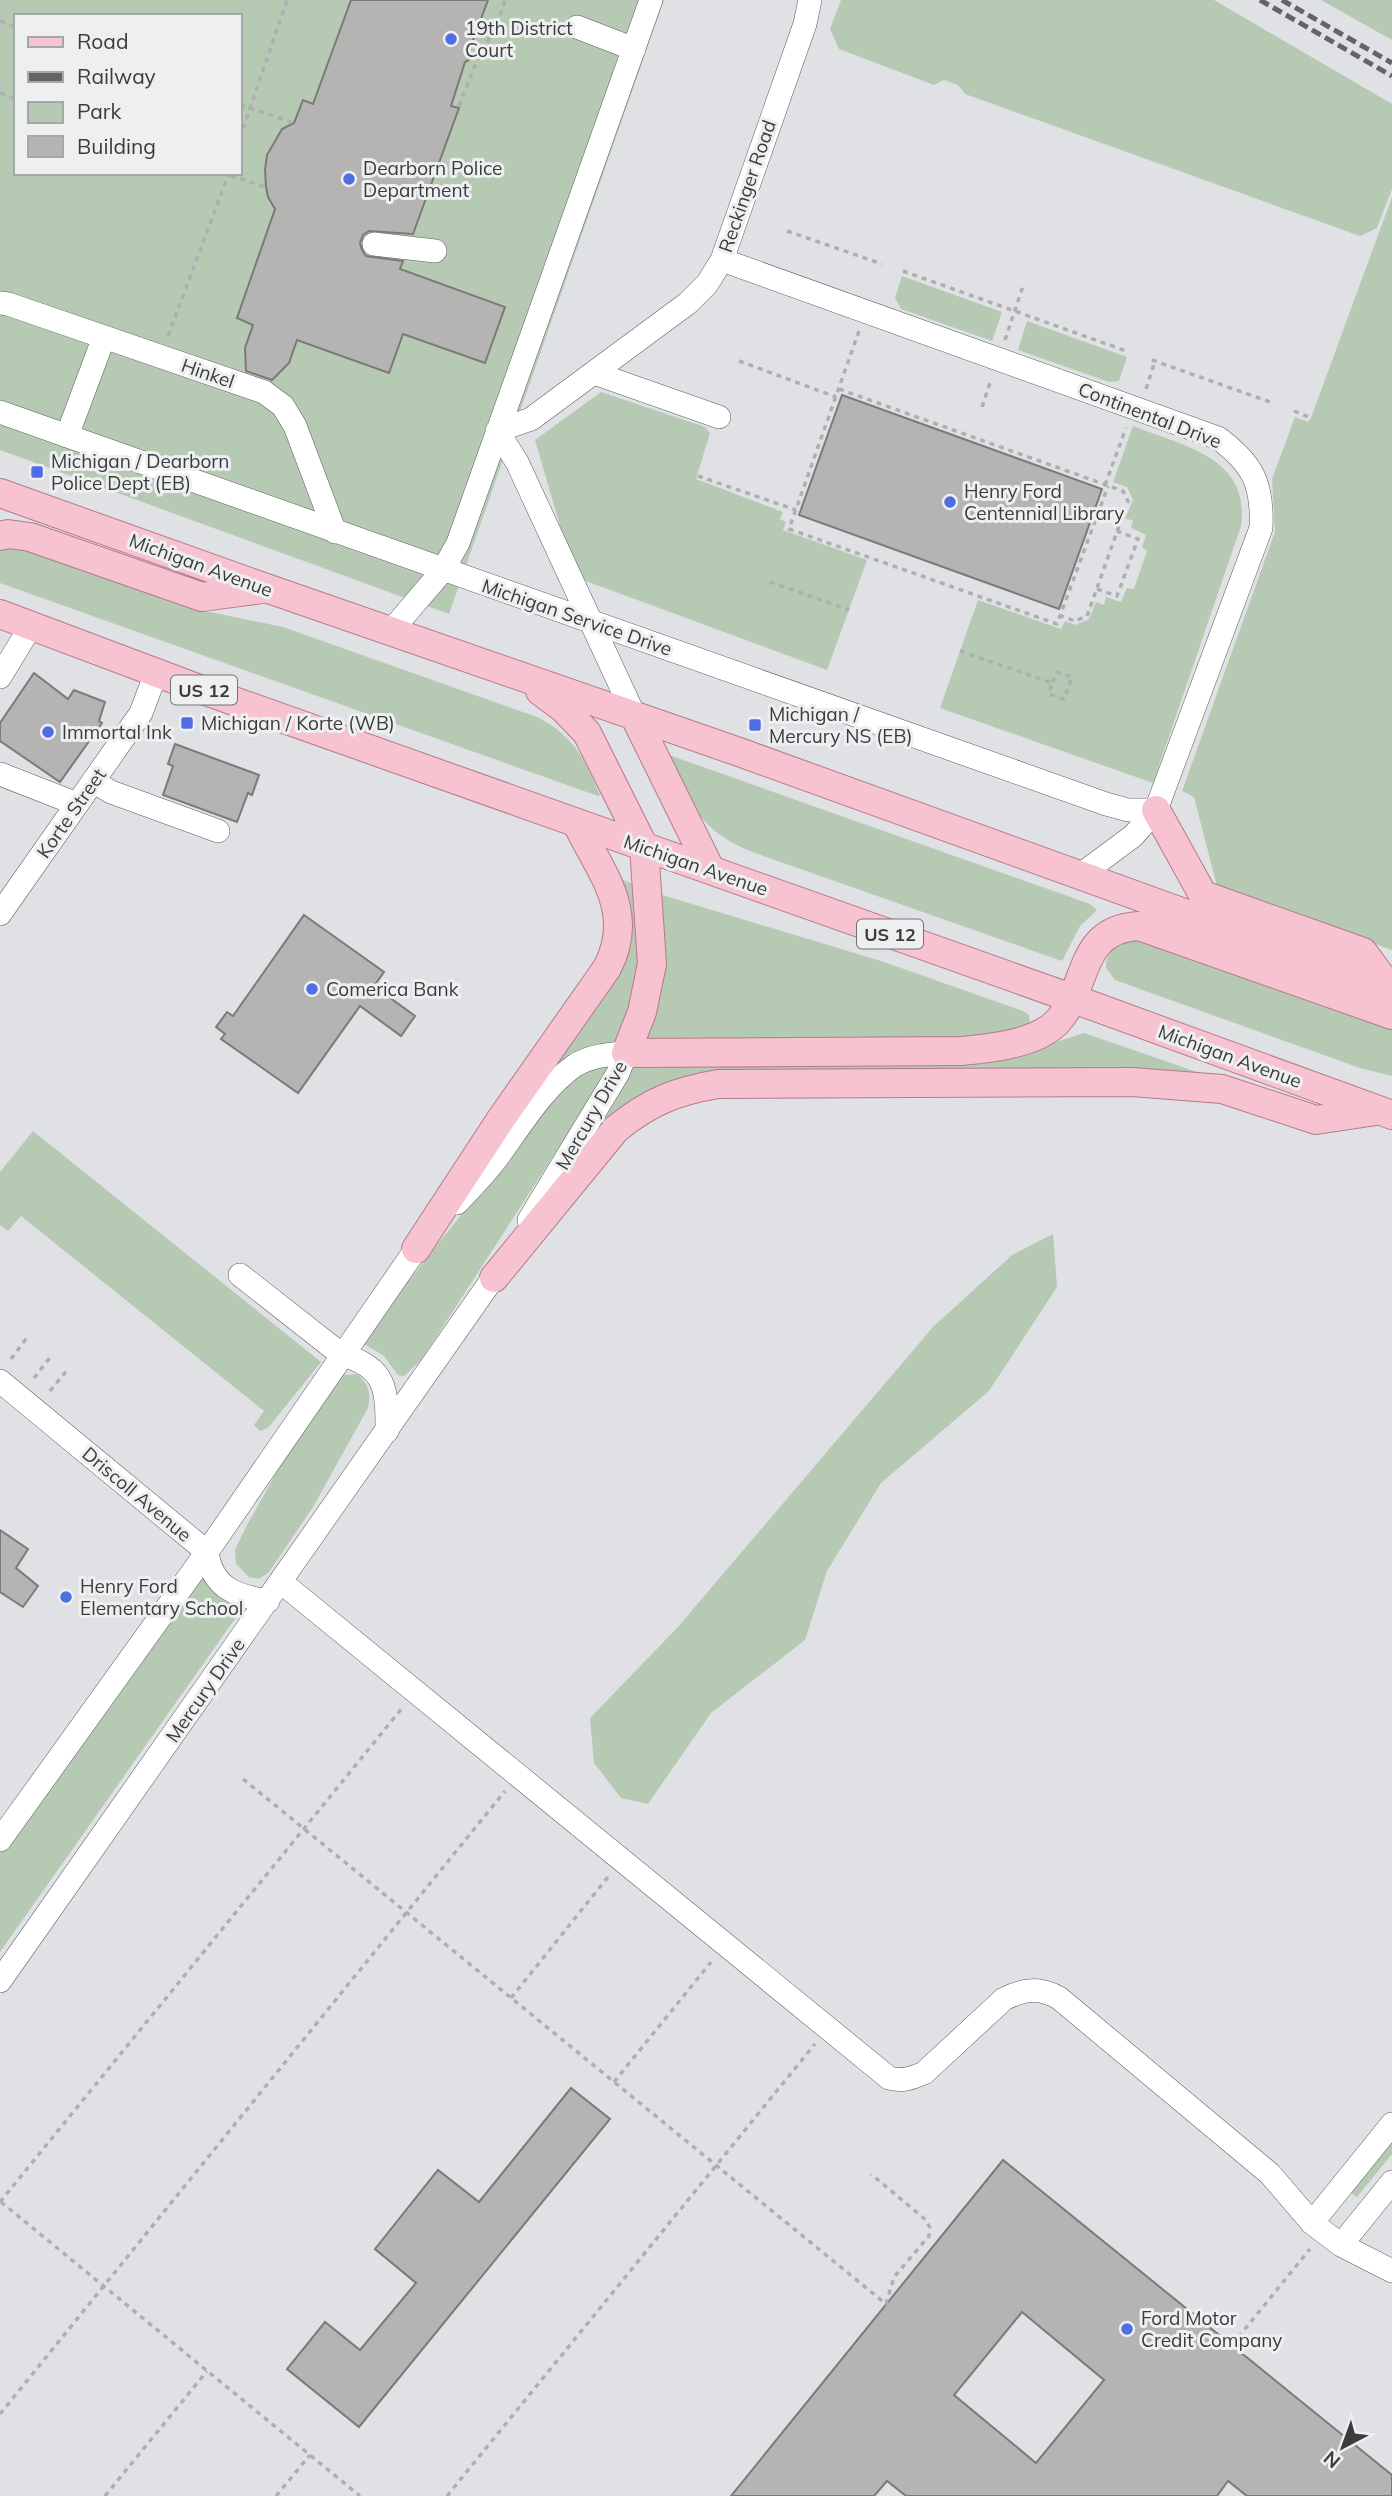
<svg xmlns="http://www.w3.org/2000/svg" width="1392" height="2496" font-family="Mulish,sans-serif">
	<style>
		.green { fill: #b5c9b3; fill-rule: evenodd }
		.building { fill: #b6b3b3; stroke: #7c7979; stroke-width: 2; fill-rule: evenodd }
		.lines { fill: none; stroke-linecap: round; stroke-linejoin: round }
		.minor-casing { stroke: #5b5c5e; stroke-width: 24 }
		.major-casing { stroke: #b47a8a; stroke-width: 30 }
		.path { stroke: #aeafb2; stroke-width: 3.5; stroke-dasharray: 5 5; stroke-linecap: butt }
		.minor { stroke: #fff; stroke-width: 23 }
		.major { stroke: #f8c3d1; stroke-width: 28 }
		.rail { stroke: #636465; stroke-width: 5; stroke-dasharray: 10 5; stroke-linecap: butt }
		.poi-dot { fill: #506ee3; stroke: #edeff1; stroke-width: 2.5 }
		.labels { text-anchor: middle; dominant-baseline: central; stroke-width: 6; stroke-linejoin: round; paint-order: stroke }
		.shield { fill: #edeff1; stroke: #717273; stroke-width: 2 }
		.shield-label { font-size: 18px; font-weight: bold; fill: #3c3c3d }
		.poi-label { font-size: 19px; fill: #3c3c3d; stroke: #edeff1; text-anchor: start }
		.street-label { font-size: 19px; fill: #3c3c3d; stroke: #edeff1 }
	</style>
	<rect width="100%" height="100%" fill="#e0e1e4"/>
	<path class="green" d="M0,0H664L449,614L0,450ZM16,16H240V173H16Z
		M841,0H1214L1392,104V189L1377,228L1360,236L965,94L958,85L944,80L934,85L839,49L830,29Z
		M1321,0H1392V40Z
		M1392,197V950L1217,886L1194,797L1182,791L1275,532L1272,479L1295,417L1308,422L1311,418Z
		M902,276L1002,312L992,341L901,309L895,298Z
		M1027,321L1127,357L1119,381L1109,382L1018,350Z
		M601,392L705,427L710,433L696,479L783,512L780,519L786,522L783,530L867,560L827,670L575,577L535,440Z
		M1133,426C1183,446 1251,457 1241,526L1153,783L940,708L978,600L1061,629L1065,621L1075,625L1089,619L1096,602L1104,605L1106,597L1121,602L1127,588L1134,589L1147,551L1142,547L1146,535L1131,528L1133,520L1125,519L1133,500L1127,487L1113,482Z
		M19,544L205,611L283,627L537,717C574,736 584,758 600,795L598,796L0,583V548Z
		M669,755L1090,904L1097,910L1080,926L1062,961L758,854C698,831 695,809 669,755Z
		M618,878L633,884L640,976L620,1045L493,1143L608,983Z
		M659,894L881,961L1023,1011L1029,1015L1030,1022L1028,1027L1000,1036L646,1048Z
		M1134,938L1392,1022V1076L1360,1068L1115,980L1106,968C1106,948 1118,945 1134,938Z
		M1084,1033L1200,1073L707,1079L580,1159L628,1065L1031,1050Z
		M604,1064L608,1069L607,1073L433,1342L419,1362L404,1376L398,1375L384,1356L364,1344L393,1300L570,1079Z
		M33,1131L321,1362L268,1428L260,1431L254,1425L264,1411L21,1216L8,1231L0,1225V1172Z
		M1053,1234L1057,1287L989,1391L881,1483L827,1571L805,1640L711,1713L648,1804L621,1798L594,1763L590,1718L678,1627L933,1327L1012,1255Z
		M357,1374C369,1384 371,1393 368,1408L313,1507L269,1572L259,1579L249,1577L236,1564L235,1550L246,1527L307,1418L341,1375Z
		M208,1575C215,1592 223,1600 239,1607V1613L0,1952V1853L198,1577Z
		M1392,2135V2154L1357,2197L1347,2190Z"/>
	<path class="building" d="M351,0H488L469,51V60L465,62L451,106L459,108L413,234L369,231L363,235L360,243L362,250L366,256L403,261L400,269L505,307L485,363L403,334L389,373L297,340L289,363L272,380L246,371L245,348L253,325L237,318L275,209L268,197L266,187L265,170L267,155L282,129L294,123L303,100L313,104Z
		M842,395L1102,489L1059,609L799,515Z
		M34,673L68,699L74,690L105,702L99,721L102,723L60,782L0,741V723Z
		M175,744L259,775L252,795L248,793L237,822L163,795L173,766L168,764Z
		M304,915L384,972L374,986L415,1016L401,1036L360,1006L298,1093L221,1039L225,1034L216,1027L227,1012L233,1016Z
		M0,1530L28,1549L16,1568L38,1586L23,1607L0,1592Z
		M571,2088L610,2119L359,2427L287,2369L325,2322L360,2350L416,2283L375,2249L438,2170L479,2202Z
		M1003,2160L1392,2475V2496H1247L1228,2481L1217,2496H906L887,2481L874,2496H731ZM1022,2312L1104,2380L1036,2463L954,2395Z"/>
	<g class="lines">
		<g class="minor-casing">
			<path id="minor" d="M577,27L634,49
				M374,244L435,251
				M722,260L1218,438C1253,464 1263,484 1261,528L1156,810L1133,836L1079,876
				M0,303L8,304L264,392L283,406L295,426L335,532
				M594,373L719,417
				M0,412L1106,804L1128,810H1156
				M497,431L531,419L688,303L707,284L722,260L805,24L810,0
				M497,431L517,462L635,717
				M67,436L104,337
				M391,631L443,570L458,543L651,0
				M0,677L31,626
				M0,774L77,804
				M93,781L111,792L218,831
				M0,914L141,713L156,673
				M457,1203C471,1188 485,1174 497,1158C520,1127 542,1089 574,1066C589,1056 609,1054 626,1053L618,1073L529,1220
				M240,1275L342,1355C387,1367 387,1391 387,1431
				M0,1381L207,1552C212,1588 236,1596 268,1601
				M281,1582L889,2078C902,2082 912,2078 924,2073L1004,1999C1024,1989 1039,1987 1059,1998L1270,2174L1312,2223L1341,2245L1392,2271
				M0,1840L207,1552L416,1249L427,1236
				M0,1981L503,1264
				M1312,2223L1392,2124
				M1341,2245L1392,2182"/>
		</g>
		<g class="major-casing">
			<path id="major" d="M0,493L266,588L739,752L1392,988
				M0,536L8,534L30,537L202,597L263,589
				M0,614L197,688L1071,998L1392,1115
				M540,691L564,709L587,733L644,847L652,964L642,1012L626,1053L962,1051C991,1048 1037,1044 1058,1021C1089,987 1077,929 1139,926L1392,1015
				M635,717L710,869
				M1156,810L1203,895L1363,952L1389,987
				M416,1249L501,1119L607,968C636,913 602,874 577,824
				M494,1278L616,1129C649,1102 676,1091 718,1084L1132,1082L1222,1089L1316,1120L1376,1111"/>
		</g>
		<path class="path" d="M0,21L16,27
			M0,93L16,99
			M240,105L294,123
			M459,106L475,65L498,22L505,0
			M240,138L287,0
			M221,173L266,187
			M787,231L882,264
			M903,271L1129,352
			M859,331L789,529L1057,624L1108,486
			M168,336L229,173
			M1005,340L1024,283
			M1152,360L1273,403
			M739,361L836,397
			M839,389L1123,491L1128,501L1087,616L1075,621L1061,616
			M1146,389L1155,361
			M982,407L991,380
			M1294,411L1311,418
			M33,471L36,461
			M698,476L796,510
			M1105,485L1126,428
			M770,582L849,610
			M1097,589L1117,596L1138,539L1117,531
			M960,651L1052,683L1049,694L1064,699L1072,677L1057,672L1052,683
			M11,1359L28,1336
			M34,1378L52,1355
			M50,1391L68,1369
			M243,1779L886,2304L894,2277L929,2236L930,2228L926,2220L871,2174
			M511,1998L608,1877
			M614,2082L711,1962
			M0,2202L403,1707
			M1,2202L360,2496
			M1232,2345L1310,2249
			M0,2414L505,1791
			M105,2496L207,2371
			M276,2496L310,2455
			M447,2496L815,2044"/>
		<use href="#minor" class="minor"/>
		<use href="#major" class="major"/>
		<path class="rail" d="M1260,0L1392,76
			M1282,0L1392,63"/>
	</g>
	<g class="poi-dot">
		<circle cx="451" cy="39" r="7"/>
		<circle cx="349" cy="179" r="7"/>
		<rect x="30" y="465" width="14" height="14" rx="3.5"/>
		<circle cx="950" cy="502" r="7"/>
		<rect x="180" y="716" width="14" height="14" rx="3.5"/>
		<rect x="748" y="718" width="14" height="14" rx="3.5"/>
		<circle cx="48" cy="732" r="7"/>
		<circle cx="312" cy="989" r="7"/>
		<circle cx="66" cy="1597" r="7"/>
		<circle cx="1127" cy="2329" r="7"/>
	</g>
	<g class="labels">
		<g class="shield">
			<rect x="171" y="675.5" width="66" height="29" rx="5"/>
			<rect x="857" y="919.5" width="66" height="29" rx="5"/>
		</g>
		<g class="shield-label">
			<text x="204" y="690">US 12</text>
			<text x="890" y="934">US 12</text>
		</g>
		<g class="poi-label">
			<text x="465" y="28">19th District<tspan x="465" dy="22">Court</tspan></text>
			<text x="363" y="168">Dearborn Police<tspan x="363" dy="22">Department</tspan></text>
			<text x="51" y="461">Michigan / Dearborn<tspan x="51" dy="22">Police Dept (EB)</tspan></text>
			<text x="964" y="491">Henry Ford<tspan x="964" dy="22">Centennial Library</tspan></text>
			<text x="769" y="714">Michigan /<tspan x="769" dy="22">Mercury NS (EB)</tspan></text>
			<text x="201" y="723">Michigan / Korte (WB)</text>
			<text x="62" y="732">Immortal Ink</text>
			<text x="326" y="989">Comerica Bank</text>
			<text x="80" y="1586">Henry Ford<tspan x="80" dy="22">Elementary School</tspan></text>
			<text x="1141" y="2318">Ford Motor<tspan x="1141" dy="22">Credit Company</tspan></text>
		</g>
		<g class="street-label">
			<text transform="translate(747 186) rotate(-71)">Reckinger Road</text>
			<text transform="translate(208 373) rotate(19)">Hinkel</text>
			<text transform="translate(1150 415) rotate(21)">Continental Drive</text>
			<text transform="translate(201 565) rotate(20)">Michigan Avenue</text>
			<text transform="translate(577 617) rotate(19)">Michigan Service Drive</text>
			<text transform="translate(71 813) rotate(-55)">Korte Street</text>
			<text transform="translate(696 865) rotate(19)">Michigan Avenue</text>
			<text transform="translate(1230 1056) rotate(20)">Michigan Avenue</text>
			<text transform="translate(591 1115) rotate(-60)">Mercury Drive</text>
			<text transform="translate(137 1494) rotate(40)">Driscoll Avenue</text>
			<text transform="translate(205 1690) rotate(-55)">Mercury Drive</text>
		</g>
	</g>
	<rect x="14" y="14" width="228" height="161" fill="#edeff1" stroke="#a6a7a9" stroke-width="2"/>
	<rect x="28" y="37" width="35" height="10" fill="#f8c3d1" stroke="#a6a7a9" stroke-width="2"/>
	<text x="77" y="49" font-size="21" fill="#3c3c3d">Road</text>
	<rect x="28" y="72" width="35" height="10" fill="#636465" stroke="#a6a7a9" stroke-width="2"/>
	<text x="77" y="84" font-size="21" fill="#3c3c3d">Railway</text>
	<rect x="28" y="102" width="35" height="21" fill="#b5c9b3" stroke="#a6a7a9" stroke-width="2"/>
	<text x="77" y="119" font-size="21" fill="#3c3c3d">Park</text>
	<rect x="28" y="136" width="35" height="21" fill="#b6b3b3" stroke="#a6a7a9" stroke-width="2"/>
	<text x="77" y="154" font-size="21" fill="#3c3c3d">Building</text>
	<g transform="translate(1343 2447) rotate(221)" stroke="#edeff1" stroke-width="5" paint-order="stroke">
	<path d="M0-5L12 26L0 18L-12 26Z" fill="#3c3c3d"/>
	<text y="-10" font-size="19" font-weight="bold" text-anchor="middle" fill="#3c3c3d">N</text>
	</g>
</svg>
